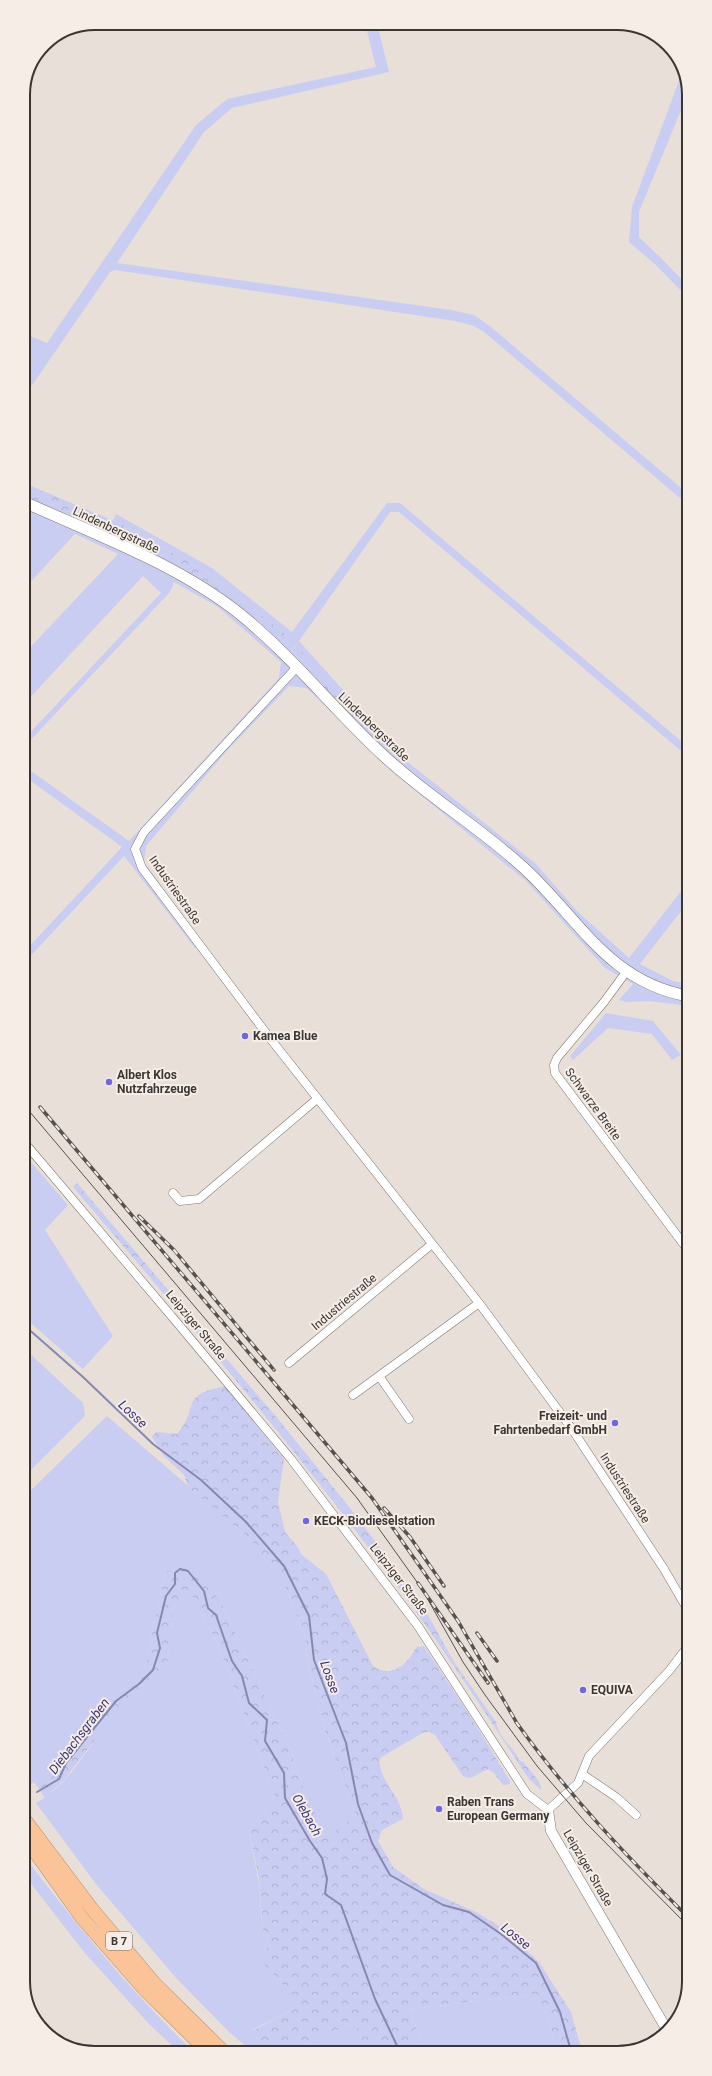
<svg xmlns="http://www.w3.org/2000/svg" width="712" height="2076" font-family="Roboto,sans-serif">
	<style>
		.green { fill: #cacdf2; fill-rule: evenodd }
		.forest { fill: url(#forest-crowns) }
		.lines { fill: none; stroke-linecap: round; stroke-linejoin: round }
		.stream { stroke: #8788af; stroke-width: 2 }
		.minor-casing { stroke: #7d756f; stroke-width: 9 }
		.tertiary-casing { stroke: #7d756f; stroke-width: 11 }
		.secondary-casing { stroke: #7d756f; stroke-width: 12 }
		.trunk-casing { stroke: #b68964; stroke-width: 14 }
		.minor { stroke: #fff; stroke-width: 8 }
		.tertiary { stroke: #fff; stroke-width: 10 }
		.secondary { stroke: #fff; stroke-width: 11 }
		.trunk { stroke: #fac498; stroke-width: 13 }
		.tram { stroke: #57524f; stroke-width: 1 }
		.rail-casing { stroke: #57524f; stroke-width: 3.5 }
		.rail { stroke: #f6ede6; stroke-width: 2; stroke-dasharray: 6; stroke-linecap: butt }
		.poi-dot { fill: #6f67e2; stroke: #f6ede6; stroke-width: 1.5 }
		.labels { text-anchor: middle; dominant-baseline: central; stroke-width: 4; stroke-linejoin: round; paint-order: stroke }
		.shield { fill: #f6ede6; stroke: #726d69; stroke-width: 1 }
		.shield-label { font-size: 11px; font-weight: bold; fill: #3a3634 }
		.street-label { font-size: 12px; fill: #3a3634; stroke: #f6ede6 }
		.poi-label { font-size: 12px; font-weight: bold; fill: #3a3634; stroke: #f6ede6; text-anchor: start }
		.water-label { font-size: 13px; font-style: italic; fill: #3a367a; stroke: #f6ede6 }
		.rim { fill: none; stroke: #3a3634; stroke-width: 2 }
	</style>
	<defs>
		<pattern id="forest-crowns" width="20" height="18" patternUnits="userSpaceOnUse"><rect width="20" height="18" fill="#cacdf2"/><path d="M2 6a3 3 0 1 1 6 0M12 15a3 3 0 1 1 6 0" fill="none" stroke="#aeb1d0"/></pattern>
	</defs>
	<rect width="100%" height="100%" fill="#e8dfd9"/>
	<path class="green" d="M365,23H377L389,72L232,108L204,132L117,263L451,310L474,315L491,327L687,493V504L484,332L474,326L455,321L115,270L110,272L24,397L23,333L47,343L196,125L227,99L376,67Z
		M683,70L687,77V96L639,212V237L662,259L687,285V297L656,265L629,242L632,207Z
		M24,497L126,543L230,601L282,643L288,636L205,571L113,520L116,514L212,568L292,632L387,503H400L687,746V756L399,512H390L299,641L361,710L406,754L404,759L536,864L578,912L629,958L688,882V902L640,964L673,981L688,984V1006L650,1001L627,1002L619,1000L633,984L605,968L526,881L389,769L307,688L289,686L226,752L146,846L144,862L202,942L195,948L124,856L24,963V952L122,847L24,776V766L129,841L279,678L281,662L218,607L174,582L170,592L24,747V739L161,593L143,576L24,704V654L118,554L75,534L24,589V524L32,515L24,511ZM296,646L357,712L404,758L401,763L352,717L291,651Z
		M606,1013L653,1021L681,1055L672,1060L652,1034L608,1028L573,1060L570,1056Z
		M24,1154L68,1205L45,1230L113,1336L83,1369L25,1318Z
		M25,1349L83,1403L85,1416L25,1476Z
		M107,1416L248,1537L285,1585L304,1633L309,1666L325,1730L356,1816L329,1836L307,1799L292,1754L221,1602L165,1573L146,1663L118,1692L52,1770L25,1788V1496Z
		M191,1594L216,1640L275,1796L249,1831L259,1884L263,1934L270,1945L258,1958L303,2005L252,2030L267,2052H253L229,2032L177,1979L96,1884L36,1803C73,1782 92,1740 118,1709C132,1694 151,1681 167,1667L174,1602Z
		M25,1857C77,1926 132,1993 194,2052H179L150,2025L84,1952L25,1876Z
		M536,1994L549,2021L557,2051H424L410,2009Z
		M354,2023L367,2052H288Z"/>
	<path class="forest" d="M24,483L119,523L205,571L288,636L282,643L230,601L126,543L24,496Z
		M297,646L357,712L404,758L401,763L352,717L291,651Z
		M77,1183L278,1419L350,1508L420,1601L454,1662L496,1722C499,1738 513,1747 520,1761L523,1762C529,1770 542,1781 541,1790L529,1779C490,1720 451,1660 409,1602C304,1458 188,1322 73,1187Z
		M225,1386L284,1459L278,1502L285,1532L297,1546L302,1555L326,1574L373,1666C383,1674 396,1672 405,1663C410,1659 413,1652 417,1647L424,1646L471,1717L510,1781V1784L503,1785L494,1773L488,1769L470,1778L463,1776L435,1735L429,1732H424L380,1758C376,1778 402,1795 403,1819L382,1830L378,1841L393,1867L424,1889L478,1913L502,1928L539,1962L571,2012L582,2051H557L549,2021L536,1994L410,2009L424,2051L367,2052L354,2023L288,2052H267L252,2031L302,2005L258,1958L270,1945L263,1934L259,1879L249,1831L275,1796L216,1640L191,1594L174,1603L167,1667L119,1709L64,1780L45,1798L34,1782L52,1770L118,1692L146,1663L165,1573L183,1558L221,1602L292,1754L307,1799L329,1835L356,1816L325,1730L309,1666L304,1633L285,1585L248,1537L189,1488L184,1475L164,1456L152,1437L156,1432L177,1434C201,1407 177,1396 225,1386Z"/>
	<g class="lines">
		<path class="stream" d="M25,1326L83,1377L153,1444L201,1480L246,1522L284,1566L309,1616L314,1660L346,1743L358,1804L372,1843L390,1875L443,1905L469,1912L501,1934L536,1963L560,2012L571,2051
			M37,1792L59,1779L66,1763L116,1701L139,1684L153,1670L160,1648L157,1633L166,1596L175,1584V1573L180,1569L188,1571L204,1591L208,1608L216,1615L232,1661L242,1676L249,1703L267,1720L265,1741L284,1773L285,1798L310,1841L322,1858L327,1879L325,1894L341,1905L375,1999L400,2052"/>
		<g class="minor-casing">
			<path id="minor" d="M297,667L144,832L135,849L142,868L269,1037L479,1303L572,1429L664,1569L689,1612
				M626,972L604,1002L557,1058L554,1065L555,1073L688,1250
				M24,1142L179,1325L291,1459L418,1626L527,1794L548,1810L578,1783L589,1756L669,1671L689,1645
				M173,1193L180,1201L199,1199L317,1099
				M289,1363L432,1244
				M379,1376L409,1419
				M353,1395L479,1303
				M582,1774L616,1797L636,1815"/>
		</g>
		<g class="tertiary-casing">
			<path id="tertiary" d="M548,1810L551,1831L667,2030"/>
		</g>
		<g class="secondary-casing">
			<path id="secondary" d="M24,502C97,535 177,564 240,614C293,657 334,710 384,756C428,797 481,828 525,869C579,919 609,982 688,996"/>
		</g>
		<g class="trunk-casing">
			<path id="trunk" d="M25,1820L92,1909L155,1984L224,2052
				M25,1838L82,1918L144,1989L208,2052"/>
		</g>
		<use href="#minor" class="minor"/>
		<use href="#tertiary" class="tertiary"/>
		<use href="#secondary" class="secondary"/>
		<use href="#trunk" class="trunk"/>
		<path class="tram" d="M24,1105L357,1498L422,1589L463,1662L485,1695L537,1766L586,1823L689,1927"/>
		<g class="rail-casing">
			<path id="rail" d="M40,1107L372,1498L458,1621L518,1725
				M139,1216L174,1250L274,1370
				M384,1508L410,1537L444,1586
				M418,1583L488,1683
				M477,1633L497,1661
				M516,1722C567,1793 626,1856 689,1918"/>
		</g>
		<use href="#rail" class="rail"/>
	</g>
	<g class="poi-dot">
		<circle cx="245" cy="1036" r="4"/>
		<circle cx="109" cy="1082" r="4"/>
		<circle cx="615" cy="1423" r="4"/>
		<circle cx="306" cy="1521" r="4"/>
		<circle cx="583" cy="1690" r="4"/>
		<circle cx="439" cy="1809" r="4"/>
	</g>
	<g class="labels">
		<rect class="shield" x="106" y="1932" width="26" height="18" rx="3"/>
		<g class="shield-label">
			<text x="119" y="1941">B 7</text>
		</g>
		<g class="street-label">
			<text transform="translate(116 530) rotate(25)">Lindenbergstraße</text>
			<text transform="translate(374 727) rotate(44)">Lindenbergstraße</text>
			<text transform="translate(175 890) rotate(55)">Industriestraße</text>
			<text transform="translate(593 1104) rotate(54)">Schwarze Breite</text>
			<text transform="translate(344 1302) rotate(-40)">Industriestraße</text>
			<text transform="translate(196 1325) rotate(50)">Leipziger Straße</text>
			<text transform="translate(625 1488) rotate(57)">Industriestraße</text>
			<text transform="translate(399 1579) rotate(52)">Leipziger Straße</text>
			<text transform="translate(588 1868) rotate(60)">Leipziger Straße</text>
		</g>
		<g class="poi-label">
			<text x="253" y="1036">Kamea Blue</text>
			<text x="117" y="1075">Albert Klos<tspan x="117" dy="14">Nutzfahrzeuge</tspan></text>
			<text x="607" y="1416" text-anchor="end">Freizeit- und<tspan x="607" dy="14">Fahrtenbedarf GmbH</tspan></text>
			<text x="314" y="1521">KECK-Biodieselstation</text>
			<text x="591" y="1690">EQUIVA</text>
			<text x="447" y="1802">Raben Trans<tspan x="447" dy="14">European Germany</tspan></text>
		</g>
		<g class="water-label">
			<text transform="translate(133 1414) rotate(43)">Losse</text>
			<text transform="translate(330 1677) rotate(70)">Losse</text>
			<text transform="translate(79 1736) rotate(-53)">Diebachsgraben</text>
			<text transform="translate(307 1815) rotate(60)">Olebach</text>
			<text transform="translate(516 1936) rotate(39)">Losse</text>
		</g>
	</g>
	<path d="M0 0H712V2076H0ZM95 30H617A65 65 0 0 1 682 95V1981A65 65 0 0 1 617 2046H95A65 65 0 0 1 30 1981V95A65 65 0 0 1 95 30Z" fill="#f6ede6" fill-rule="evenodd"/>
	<path class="rim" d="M95 30H617A65 65 0 0 1 682 95V1981A65 65 0 0 1 617 2046H95A65 65 0 0 1 30 1981V95A65 65 0 0 1 95 30Z"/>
</svg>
